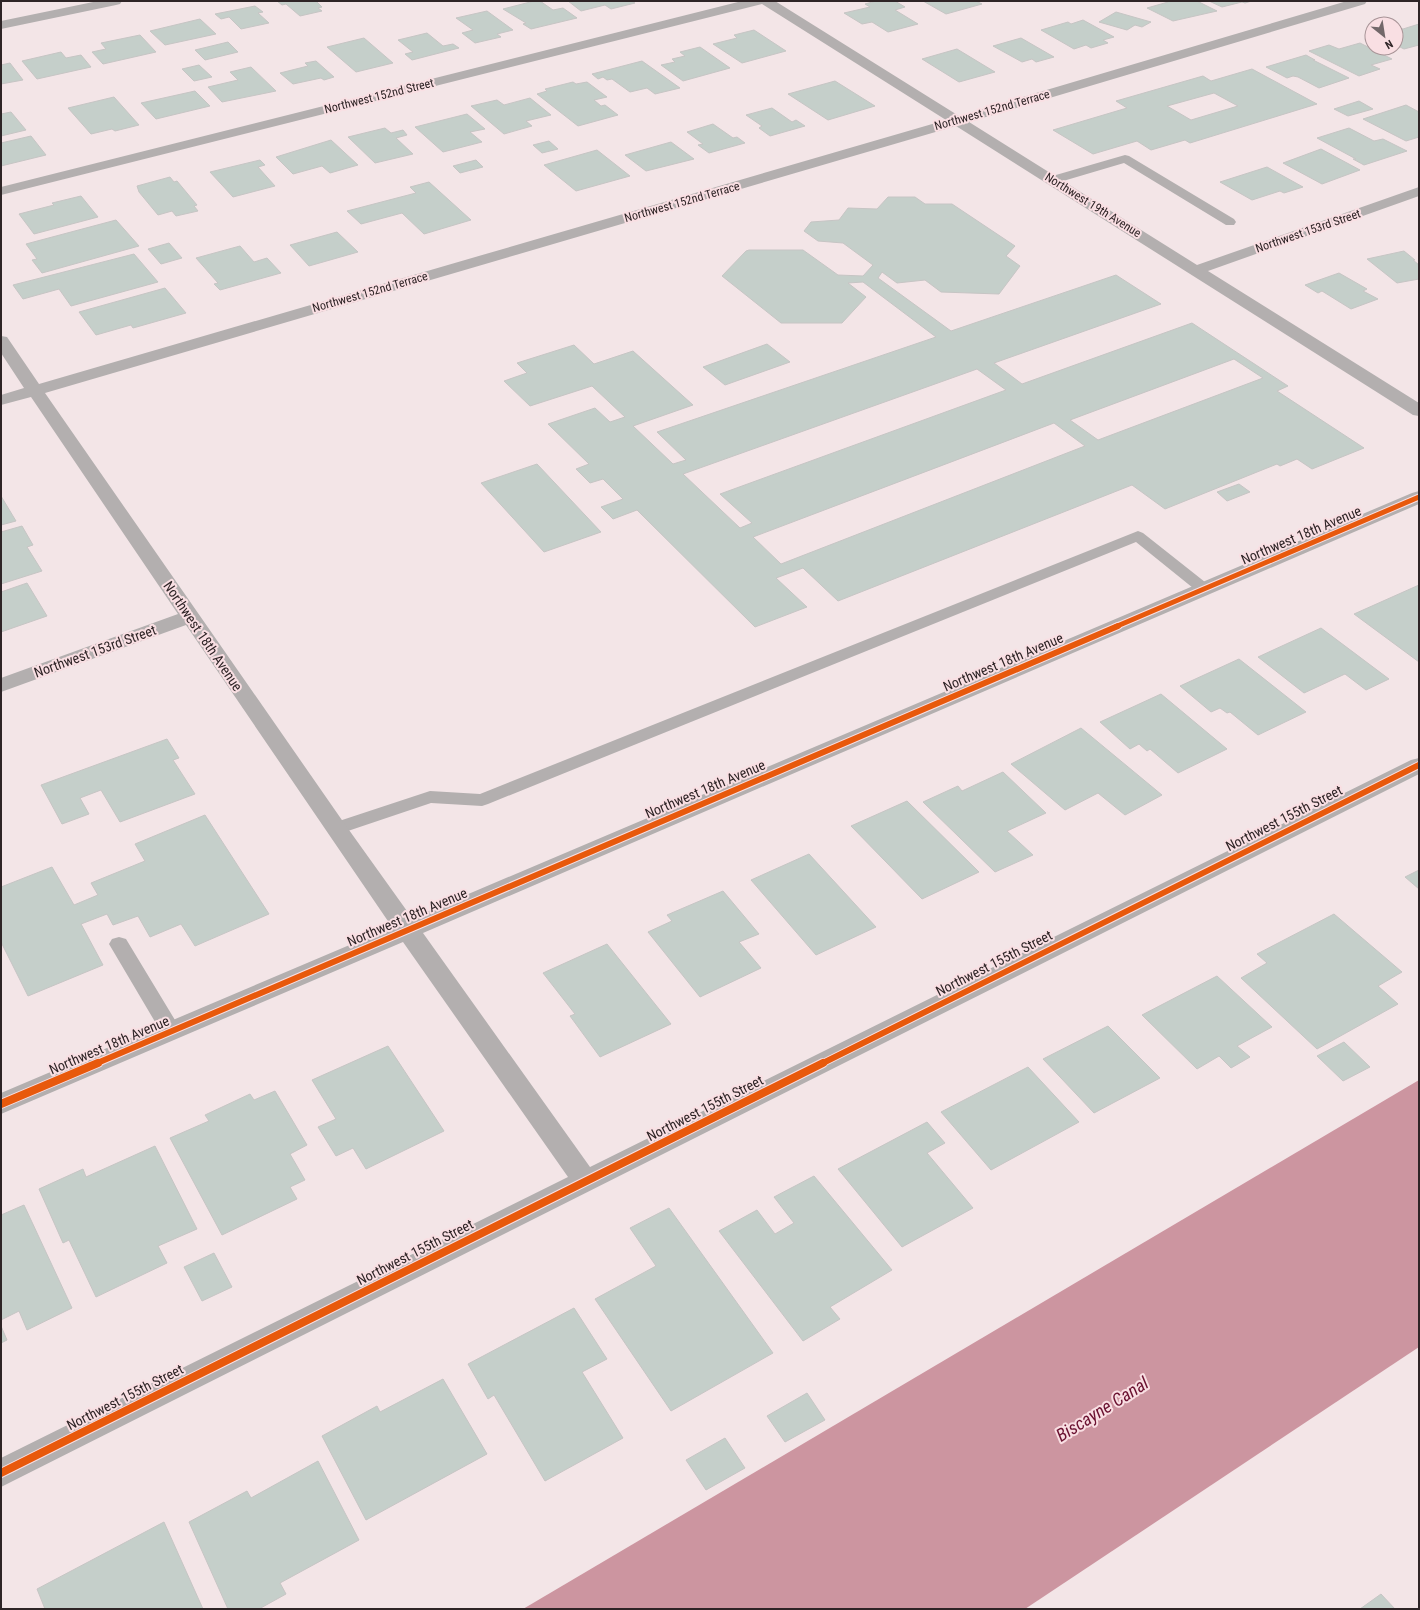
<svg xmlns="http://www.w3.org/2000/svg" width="1420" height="1610" font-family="'Roboto Condensed',sans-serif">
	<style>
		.water { fill: #cc95a0 }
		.building { fill: #c5cfca; stroke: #c6c5c4; fill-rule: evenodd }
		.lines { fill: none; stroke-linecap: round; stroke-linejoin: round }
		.service { fill: #b3afaf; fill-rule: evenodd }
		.minor { fill: #b3afaf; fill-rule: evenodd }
		.tertiary { fill: #b3afaf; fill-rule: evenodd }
		.cycleway-far2-casing { stroke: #f9dfe3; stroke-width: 7 }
		.cycleway-far1-casing { stroke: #f9dfe3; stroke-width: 8 }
		.cycleway-casing { stroke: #f9dfe3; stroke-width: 10 }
		.cycleway-far2 { stroke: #e8590c; stroke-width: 5 }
		.cycleway-far1 { stroke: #e8590c; stroke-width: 6 }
		.cycleway { stroke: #e8590c; stroke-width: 8 }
		.labels { text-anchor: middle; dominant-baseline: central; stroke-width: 4; stroke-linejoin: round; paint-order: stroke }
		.far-street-label { font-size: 12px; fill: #2e2426; stroke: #f9dfe3 }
		.street-label { font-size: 14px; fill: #2e2426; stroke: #f9dfe3 }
		.near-water-label { font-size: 18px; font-style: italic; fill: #6a1130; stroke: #f9dfe3 }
	</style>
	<rect width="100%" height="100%" fill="#f3e5e7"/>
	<path class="water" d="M1419,1080V1347L1025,1609H523Z"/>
	<path class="building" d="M277,1H316L322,7L318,8L322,11L300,16L286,4L282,5Z
		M534,1H540L553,10L563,8L577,18L531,29L523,24L526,23L503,9Z
		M568,1H631L635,3L611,9L605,5L581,11Z
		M876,1H895L905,7L895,10L918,24L888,32L872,22L862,24L844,13L870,7L865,4Z
		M923,1H976L982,4L946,14Z
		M1166,1H1197L1217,11L1173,21L1147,8L1168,2Z
		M1209,1H1252L1245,3L1242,2L1222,7Z
		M255,6L263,12L258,13L269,23L241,29L229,17L221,19L215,14Z
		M487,11L513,30L497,34L501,37L475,43L462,33L473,30L456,18Z
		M1116,12L1151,22L1142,27L1135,25L1127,30L1099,22Z
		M200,19L216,34L165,45L150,31Z
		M1083,20L1114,37L1103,40L1108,43L1091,48L1086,45L1074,49L1041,30L1068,22L1071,24Z
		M1419,24V45L1404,49L1396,45V27L1403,29Z
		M754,30L786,51L742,63L713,44L737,38L734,35Z
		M427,33L443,46L453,44L459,48L412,60L405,54L413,52L398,40Z
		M140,35L156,52L103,64L92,52L106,49L101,43Z
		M364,38L393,63L356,72L327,47Z
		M1021,38L1054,57L1036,62L1032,59L1022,62L993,46Z
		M228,42L238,52L205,60L195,50Z
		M1360,43L1392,59L1371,65L1380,69L1359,76L1309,51L1329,45L1339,49Z
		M700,47L730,68L683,81L661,65L675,62L672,59L685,56L680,52Z
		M957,49L995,72L959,82L922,59Z
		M61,52L66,58L81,55L91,67L37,79L22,61Z
		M1306,55L1315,60H1313L1349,78L1319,88L1298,77L1293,76L1287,78L1266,67Z
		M316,61L334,77L324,80L321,78L293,84L280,73L308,66L305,63Z
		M642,61L680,88L655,94L647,88L630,92L612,79L607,80L603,77L598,79L592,74Z
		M10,63L23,80L1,84V65Z
		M199,65L212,77L194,81L182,69Z
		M251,67L276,91L222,102L208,87L238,80L230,72Z
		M1252,69L1317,104L1190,143L1185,140L1151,150L1137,141L1093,154L1053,130L1127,108L1116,101L1203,76L1211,81ZM1214,93L1238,106L1191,120L1167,106Z
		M835,81L875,106L828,120L788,94Z
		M573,82L576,84L587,82L607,97L594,100L601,106L605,105L618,115L578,126L537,94L547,91L545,89Z
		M195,91L210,106L156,119L141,103Z
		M114,97L139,125L115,131L112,129L91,134L68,108Z
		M530,98L551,115L526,121L532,126L504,134L471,106L497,100L504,105Z
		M1359,101L1373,109L1348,116L1334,109Z
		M1406,105L1419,112V137L1406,141L1363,119Z
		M772,108L792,122L796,120L805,126L770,136L759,128L762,126L746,115Z
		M11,112L26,130L1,136V114Z
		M467,114L485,129L470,132L482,142L443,152L415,127Z
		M713,124L733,138L737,137L745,143L709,153L698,145L703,144L687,132Z
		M385,128L391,133L403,130L407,135L396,138L413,154L375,163L348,137Z
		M1349,128L1374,141L1383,139L1407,151L1364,165L1353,159H1356L1317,138Z
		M31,136L46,155L1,166V143Z
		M331,140L358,165L330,173L322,166L293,174L276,157Z
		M549,141L558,149L542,153L533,145Z
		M671,142L694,159L646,171L625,155Z
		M1321,149L1360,170L1322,184L1283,163Z
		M597,150L630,176L576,191L544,165Z
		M260,160L265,165L258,167L275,186L233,197L210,172Z
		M476,160L483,167L460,173L453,166Z
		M1267,167L1303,187L1284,193L1280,191L1252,200L1220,182Z
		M170,177L174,182L177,181L197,205L194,206L198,211L176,216L172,211L158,215L139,192L137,186Z
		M429,182L471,220L424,234L402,213L361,224L347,211L416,193L410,187Z
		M81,196L98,217L34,234L19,214L54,205L52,203Z
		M888,197H915L925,204H952L1015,246L1006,256L1020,266L999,294L941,292L925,280L897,283L882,272L878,278L951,331L1116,275L1161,304L994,363L1022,384L1192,323L1288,386L1277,391L1364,448L1312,469L1297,459L1280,466L1277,464L1165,509L1132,485L838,601L803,568L776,578L807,607L755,627L637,510L613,519L601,507L623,499L603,479L590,483L576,469L589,464L548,424L595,408L610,422L625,417L592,386L530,406L504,381L527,373L517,363L574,345L594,364L633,351L693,405L633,426L673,464L686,460L657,432L936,337L863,282L848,283L866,297L842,323H781L722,276L746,251L749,250H803L838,275L863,276L873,265L843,243L818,241L804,231L811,222L839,220L848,208L877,209ZM1234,359L1263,378L1098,440L1070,420ZM977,369L1006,390L720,494L752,523L740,528L683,474ZM1054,423L1085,446L781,564L753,537Z
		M116,220L139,246L42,273L32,260L37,259L26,244Z
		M337,232L358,252L309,266L290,245Z
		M169,243L182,258L161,264L148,249Z
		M240,246L254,262L267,258L281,273L220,290L214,284L218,283L196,258Z
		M1404,251L1415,260H1413L1419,265V279L1397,283L1367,259Z
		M134,254L158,282L71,306L59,289L23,299L13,285Z
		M1339,273L1367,289L1363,291L1378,299L1351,309L1322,291L1318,293L1305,285Z
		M165,288L186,313L133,328L131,325L96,335L79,312Z
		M767,344L790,362L725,385L703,367Z
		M537,464L601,532L544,552L481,483Z
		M1239,484L1250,492L1227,501L1217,492Z
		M1,496L16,521L1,525Z
		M22,526L33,545L27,547L42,571L1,584V532Z
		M27,583L47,616L1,632V592Z
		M1419,585V662L1354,614Z
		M1321,628L1389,679L1366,690L1345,674L1304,693L1258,657Z
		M1239,659L1306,712L1258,735L1230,712L1227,713L1220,708L1211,712L1180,686Z
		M1161,694L1227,749L1178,773L1150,749L1147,751L1139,744L1130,749L1100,722Z
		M1081,728L1162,795L1125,815L1098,793L1065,810L1011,764Z
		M167,739L179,758L173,760L195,794L120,822L101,790L80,798L89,814L62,824L41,785Z
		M1003,772L1046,813L1007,831L1033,855L995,872L923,802L958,786L962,791Z
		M907,801L979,872L922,899L851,826Z
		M205,815L269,914L195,946L181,924L150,937L138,916L113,925L107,914L81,924L103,965L28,996L1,942V887L52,867L74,905L98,895L91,883L145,861L135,844Z
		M809,854L876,927L816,955L751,880Z
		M1419,870V889L1405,877Z
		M723,891L759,934L739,942L761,968L700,997L648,932L672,921L667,915Z
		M1334,914L1402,972L1378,986L1398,1004L1317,1049L1241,978L1267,963L1257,954Z
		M607,944L671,1024L600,1057L570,1016L575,1014L543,973Z
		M1217,976L1272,1027L1237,1046L1250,1057L1231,1068L1219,1056L1197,1069L1142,1015Z
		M1108,1026L1160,1078L1094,1113L1043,1059Z
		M1344,1042L1370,1067L1343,1081L1317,1056Z
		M388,1046L444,1131L366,1169L353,1148L336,1156L318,1127L336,1119L312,1080Z
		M1028,1067L1079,1122L991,1170L941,1112Z
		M275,1091L307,1145L290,1154L305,1180L290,1187L297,1199L222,1235L170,1138L209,1121L205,1115L250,1094L254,1100Z
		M927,1122L945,1143L927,1153L973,1208L902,1247L838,1169Z
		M155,1146L197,1229L158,1246L167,1263L96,1297L69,1240L63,1243L39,1189L83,1169L86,1177Z
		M814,1176L892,1270L830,1307L840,1319L803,1341L719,1231L757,1210L775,1234L794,1223L774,1197Z
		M24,1205L72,1308L27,1330L19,1311L1,1320V1215Z
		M669,1208L773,1353L671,1411L595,1299L656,1266L630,1228Z
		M214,1253L232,1287L202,1301L184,1267Z
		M574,1308L607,1359L582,1372L623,1438L545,1481L494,1395L488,1399L468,1364Z
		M1,1326L7,1340L1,1343Z
		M443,1379L487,1454L366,1520L322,1436L377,1406L380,1412Z
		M807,1393L825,1420L785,1442L767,1416Z
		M725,1438L745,1468L706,1490L686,1460Z
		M318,1461L359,1540L280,1583L286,1594L259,1609H228L189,1522L247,1491L251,1498Z
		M164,1522L203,1609H45L37,1589Z
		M1381,1594L1395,1609H1360Z"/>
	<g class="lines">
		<path class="service" d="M1125,155L1129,156L1234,219L1236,222L1234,225H1226L1124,163L1053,184L1049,183L1047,180L1049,177Z
			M1138,531L1143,533L1210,586L1212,589L1210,592L1204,594L1198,592L1136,542L488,804L482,806L431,803L336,835L330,834L327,829L330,824L430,791L480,794Z
			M119,937L126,939L178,1025L181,1031L178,1037L171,1039L164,1037L109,944L112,939Z"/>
		<path class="minor" d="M742,1H775L959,116L1347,1H1367L1365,4L969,122L1197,265L1419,187V196L1208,271L1419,403V416L1413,415L956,126L45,393L344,823L412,918L1412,493L1419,491V504L423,933L590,1167L1411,760L1419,758V774L1,1487V1458L568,1177L403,942L1,1114V1093L392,927L186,625L1,692V678L178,614L31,397L1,405V395L24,388L1,353V336L7,337L39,384L946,120L762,4L1,195V187Z"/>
		<path class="tertiary" d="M98,1H122L120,4L116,5L1,29V21Z"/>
		<g class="cycleway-far2-casing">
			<path id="cycleway-far2" d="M1115,627L1419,497"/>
		</g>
		<g class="cycleway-far1-casing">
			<path id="cycleway-far1" d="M95,1064L1118,626
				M821,1064L1419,765"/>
		</g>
		<g class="cycleway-casing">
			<path id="cycleway" d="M1,1104L98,1063
				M1,1473L823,1063"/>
		</g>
		<use href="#cycleway-far2" class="cycleway-far2"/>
		<use href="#cycleway-far1" class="cycleway-far1"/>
		<use href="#cycleway" class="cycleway"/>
	</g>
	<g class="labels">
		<g class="far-street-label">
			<text transform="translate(379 96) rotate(-14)">Northwest 152nd Street</text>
			<text transform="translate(992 110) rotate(-16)">Northwest 152nd Terrace</text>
			<text transform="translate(682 202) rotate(-16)">Northwest 152nd Terrace</text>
			<text transform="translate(1093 205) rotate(32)">Northwest 19th Avenue</text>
			<text transform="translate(1308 231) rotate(-19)">Northwest 153rd Street</text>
			<text transform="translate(370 292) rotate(-16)">Northwest 152nd Terrace</text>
		</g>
		<g class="street-label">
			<text transform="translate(1301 535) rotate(-23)">Northwest 18th Avenue</text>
			<text transform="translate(203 636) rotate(56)">Northwest 18th Avenue</text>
			<text transform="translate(95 651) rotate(-20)">Northwest 153rd Street</text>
			<text transform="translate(1003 662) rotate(-23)">Northwest 18th Avenue</text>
			<text transform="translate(705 789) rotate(-23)">Northwest 18th Avenue</text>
			<text transform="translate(1284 818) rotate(-27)">Northwest 155th Street</text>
			<text transform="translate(407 917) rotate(-23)">Northwest 18th Avenue</text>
			<text transform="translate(994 963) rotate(-27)">Northwest 155th Street</text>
			<text transform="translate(109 1045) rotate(-23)">Northwest 18th Avenue</text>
			<text transform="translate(705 1108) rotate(-27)">Northwest 155th Street</text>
			<text transform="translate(415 1252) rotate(-27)">Northwest 155th Street</text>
			<text transform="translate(125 1397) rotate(-27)">Northwest 155th Street</text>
		</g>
		<g class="near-water-label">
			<text transform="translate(1102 1409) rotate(-32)">Biscayne Canal</text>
		</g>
	</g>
	<rect width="1420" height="1610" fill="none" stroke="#2e2426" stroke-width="4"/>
	<g transform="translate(1384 36) rotate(150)"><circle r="19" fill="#f9dfe3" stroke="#a89497"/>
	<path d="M0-3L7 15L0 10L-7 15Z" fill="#73686a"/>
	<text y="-6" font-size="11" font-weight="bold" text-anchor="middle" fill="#2e2426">N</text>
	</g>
</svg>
